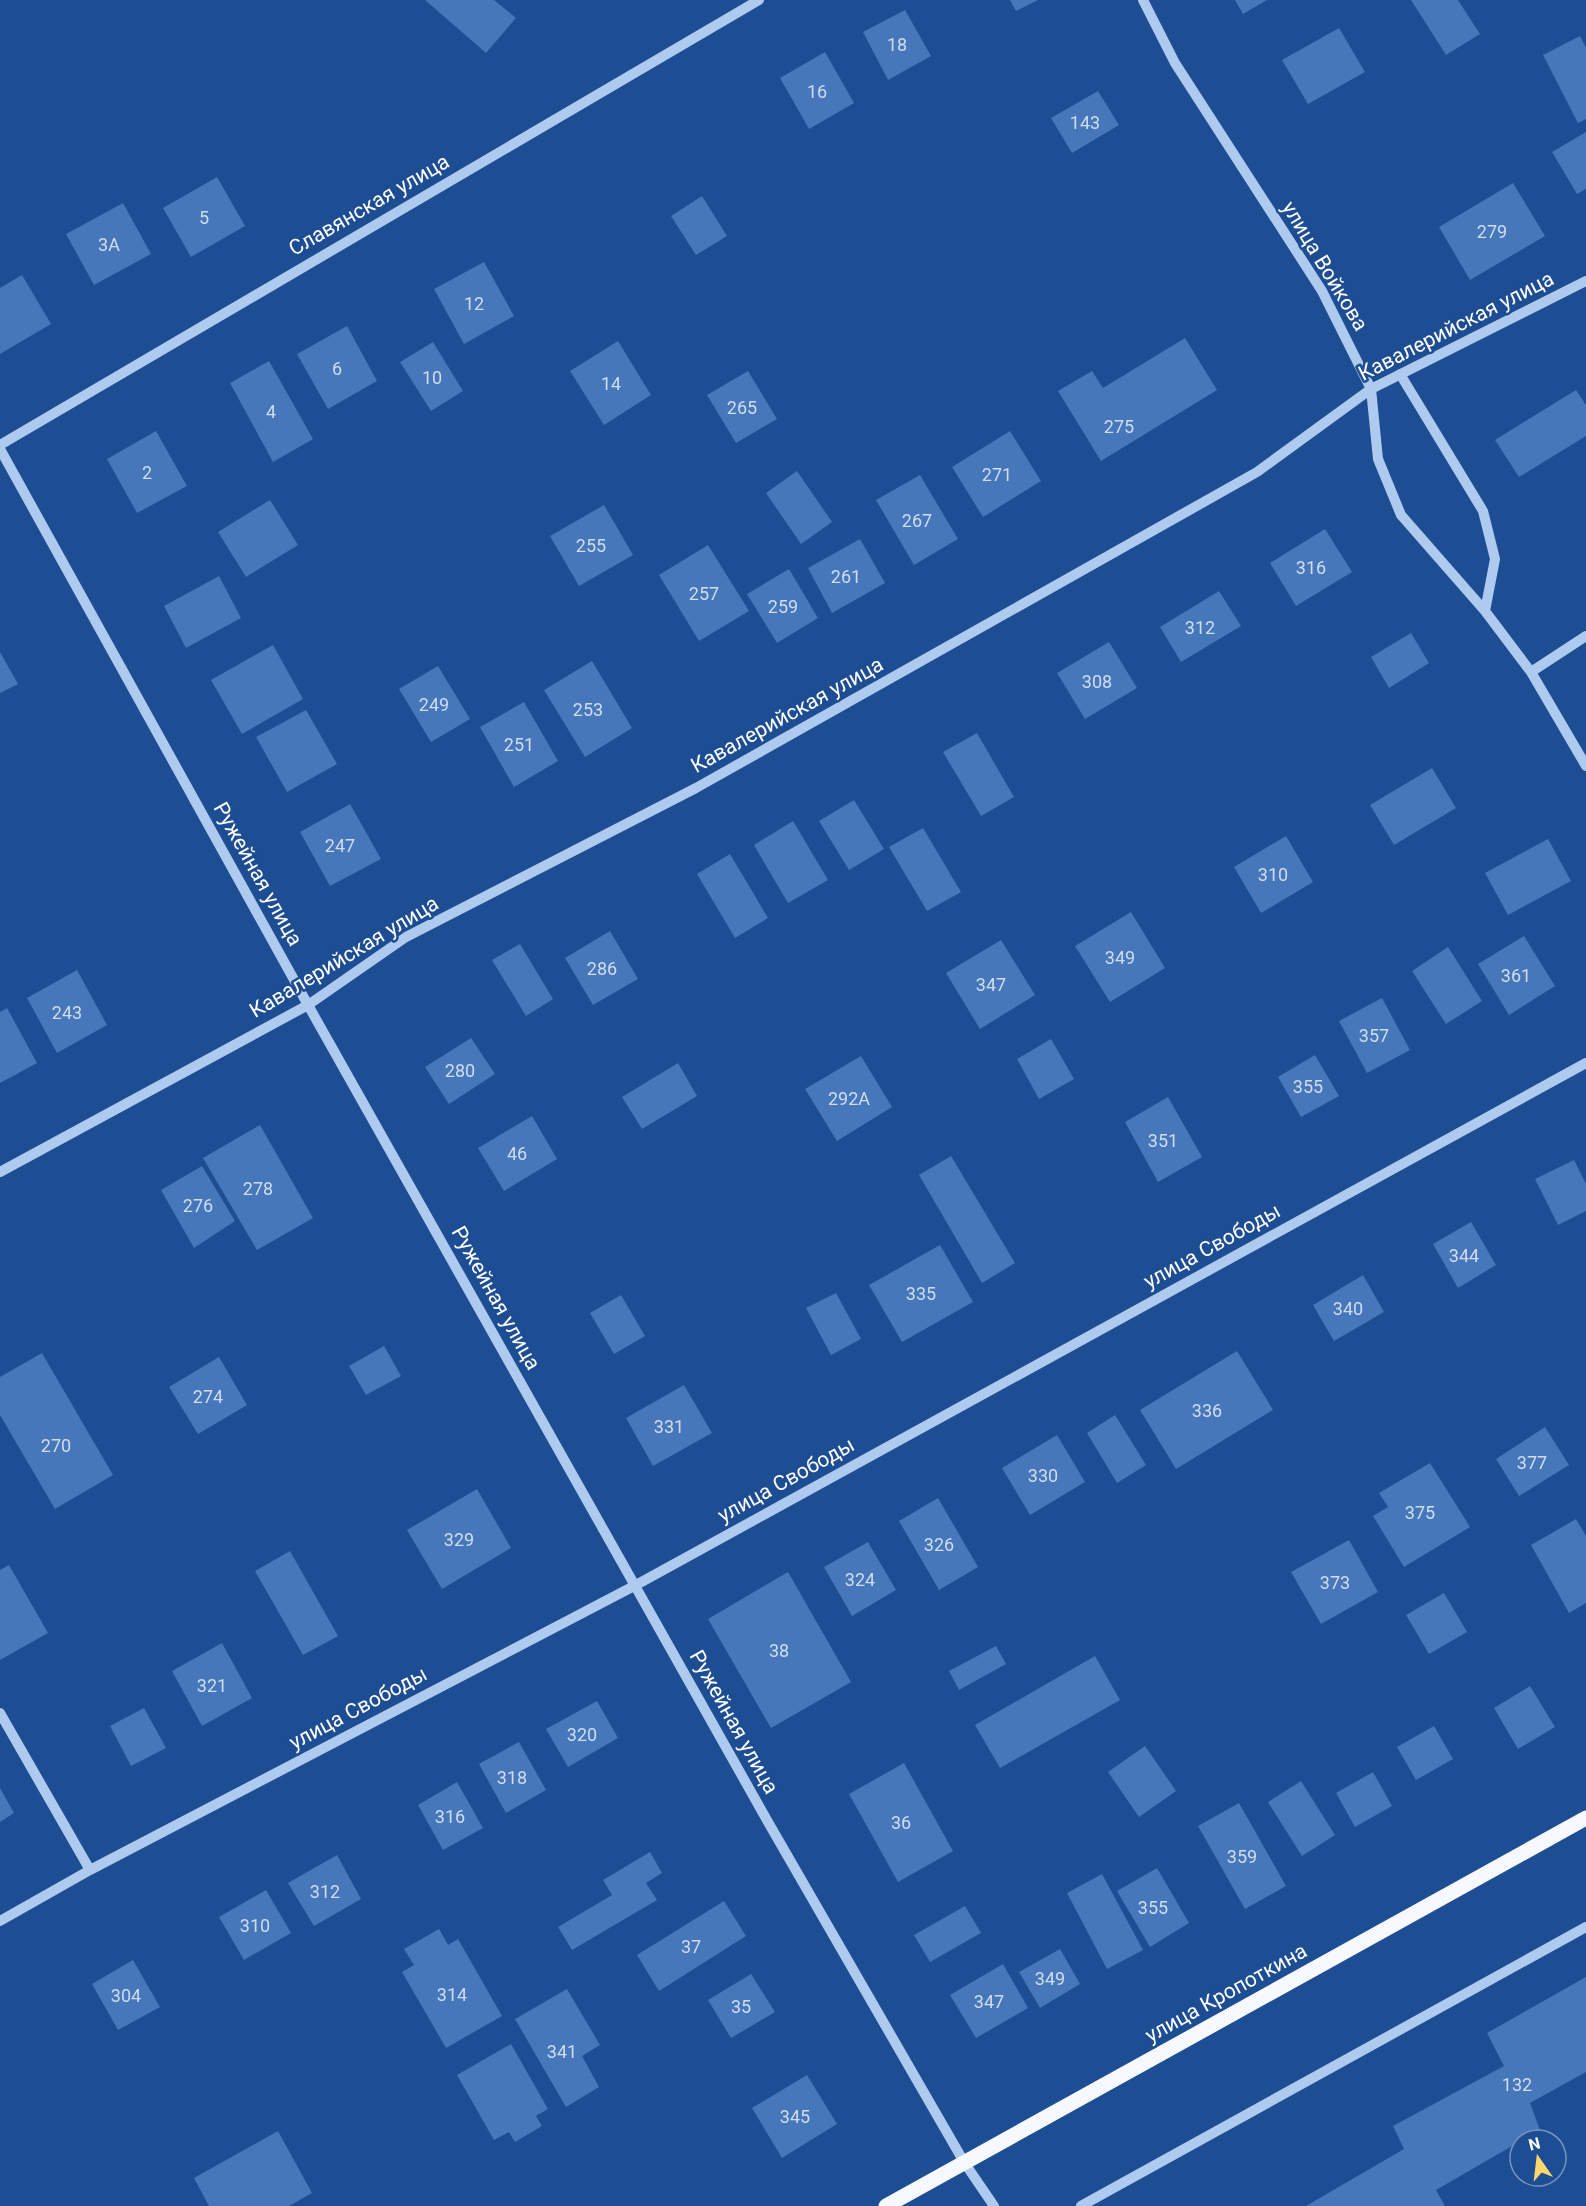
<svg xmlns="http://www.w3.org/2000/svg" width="1586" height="2206" font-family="Roboto,sans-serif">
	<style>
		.building { fill: #4577ba }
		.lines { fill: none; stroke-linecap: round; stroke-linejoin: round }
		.minor { stroke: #aecaef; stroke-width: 10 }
		.major { stroke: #f6f9ff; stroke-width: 15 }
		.labels { text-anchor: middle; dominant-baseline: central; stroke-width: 5; stroke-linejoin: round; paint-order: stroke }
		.number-label { font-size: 18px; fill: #d0ddee }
		.street-label { font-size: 21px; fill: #fff; stroke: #1d4d93 }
	</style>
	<rect width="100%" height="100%" fill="#1d4d93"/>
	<path class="building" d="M425,0H494L516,18L486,53Z
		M1010,0H1038L1016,11Z
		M1235,0H1267L1243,14Z
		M1411,0H1458L1480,34L1446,55Z
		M905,10L931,56L888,80L863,32Z
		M1339,28L1365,72L1308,104L1282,60Z
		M1580,36L1586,48V119L1578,123L1543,55Z
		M825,52L854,103L809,129L780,78Z
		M1098,91L1119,125L1072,153L1051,118Z
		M1586,132V189L1577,194L1552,152Z
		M217,177L245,226L191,257L163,208Z
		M1513,183L1545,236L1470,280L1439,227Z
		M702,196L727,236L696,255L671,216Z
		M123,203L151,254L94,285L66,234Z
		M484,262L514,316L464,344L434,289Z
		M22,275L51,324L0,354V288Z
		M347,326L377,381L328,409L297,354Z
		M1185,338L1217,390L1101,461L1058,391L1092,371L1103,388Z
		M618,341L651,395L604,425L570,371Z
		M433,342L463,391L431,411L400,362Z
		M269,361L313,439L273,462L230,383Z
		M748,371L777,419L736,443L707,395Z
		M1576,390L1586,405V436L1519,477L1495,440Z
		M156,431L187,486L137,513L107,459Z
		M1010,431L1041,481L983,517L952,467Z
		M797,471L832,522L801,544L766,493Z
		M920,475L958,539L914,565L876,500Z
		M270,500L298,545L246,577L218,532Z
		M604,505L633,555L579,586L550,536Z
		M1325,529L1352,572L1296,606L1270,563Z
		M860,539L885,583L832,613L808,568Z
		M708,545L749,611L699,641L659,575Z
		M789,569L818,618L777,643L747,594Z
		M219,576L241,618L186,648L164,606Z
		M1219,591L1241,626L1181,662L1160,627Z
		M1411,633L1429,663L1389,688L1371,657Z
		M1109,642L1137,688L1085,719L1057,673Z
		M273,645L303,699L242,734L211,680Z
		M0,652L18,684L0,693Z
		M592,661L632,728L585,757L544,690Z
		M438,666L470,719L431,742L399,689Z
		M524,702L558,761L514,787L480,727Z
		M306,710L337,764L287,792L256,737Z
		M977,733L1014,797L981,816L943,752Z
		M1432,768L1456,808L1394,845L1370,805Z
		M854,800L884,849L849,870L819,821Z
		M350,804L381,859L330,886L300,832Z
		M793,821L828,880L788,903L754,845Z
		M923,828L961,892L927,911L889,847Z
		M1286,836L1313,882L1261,913L1234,867Z
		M1548,839L1571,881L1508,915L1485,873Z
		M730,854L768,918L735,938L697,874Z
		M1131,912L1165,968L1110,1002L1075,946Z
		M610,931L638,979L593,1005L565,958Z
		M1524,936L1555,986L1509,1015L1478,964Z
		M1001,940L1035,995L980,1029L946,973Z
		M520,944L553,999L526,1016L492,960Z
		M1448,947L1482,1001L1446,1024L1412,971Z
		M77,970L107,1025L57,1053L27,998Z
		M1382,998L1410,1050L1367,1073L1339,1021Z
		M7,1008L37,1063L0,1083V1012Z
		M471,1038L495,1074L449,1104L425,1067Z
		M1051,1039L1074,1079L1039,1099L1017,1059Z
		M1315,1055L1339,1096L1301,1117L1278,1077Z
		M861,1056L892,1107L837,1141L805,1089Z
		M678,1063L697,1096L642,1129L622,1097Z
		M1168,1097L1202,1157L1158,1182L1125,1122Z
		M532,1116L557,1159L504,1191L478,1148Z
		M260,1125L313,1218L257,1250L203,1158Z
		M951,1156L1015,1263L982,1283L919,1175Z
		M1574,1160L1586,1184V1211L1558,1225L1535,1179Z
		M202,1166L235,1221L194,1248L161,1190Z
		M1471,1222L1496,1265L1458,1288L1433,1244Z
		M940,1245L973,1302L902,1342L869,1285Z
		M1363,1275L1384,1312L1334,1341L1313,1305Z
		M836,1293L861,1339L831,1355L806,1308Z
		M621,1295L645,1336L614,1354L590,1313Z
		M384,1346L401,1376L366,1395L349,1366Z
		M1237,1351L1273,1410L1176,1469L1140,1410Z
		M42,1353L113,1475L55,1509L0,1415V1377Z
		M219,1357L247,1405L198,1434L169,1387Z
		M684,1385L712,1433L653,1466L626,1418Z
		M1115,1415L1146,1465L1117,1483L1087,1433Z
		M1545,1427L1569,1465L1519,1496L1496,1459Z
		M1057,1435L1085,1482L1030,1515L1002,1468Z
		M1430,1463L1470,1527L1404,1567L1373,1516L1388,1507L1379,1493Z
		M477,1489L511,1548L442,1589L407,1530Z
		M938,1498L978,1567L939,1590L899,1521Z
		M1576,1519L1586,1536V1603L1569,1613L1531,1545Z
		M1349,1540L1378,1592L1321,1624L1291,1572Z
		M868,1542L896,1590L852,1616L824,1567Z
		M290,1551L338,1636L303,1655L255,1571Z
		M9,1565L48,1633L0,1660V1570Z
		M788,1572L851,1682L771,1728L708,1619Z
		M1444,1593L1467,1632L1429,1654L1406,1615Z
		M222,1643L252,1698L202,1726L172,1671Z
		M996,1646L1006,1664L959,1690L949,1671Z
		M1095,1656L1120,1700L1000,1768L975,1725Z
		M1530,1686L1555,1727L1518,1749L1494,1708Z
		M597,1701L618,1738L568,1767L546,1729Z
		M144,1708L166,1748L131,1766L110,1726Z
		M1434,1726L1453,1759L1416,1780L1397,1747Z
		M519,1742L546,1790L506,1813L479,1764Z
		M1145,1746L1176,1791L1139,1817L1108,1772Z
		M904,1763L953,1851L898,1882L849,1794Z
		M1373,1772L1392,1806L1355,1827L1336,1793Z
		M1301,1781L1335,1835L1302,1856L1268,1802Z
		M457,1782L483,1828L443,1850L418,1805Z
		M0,1788L14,1813L0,1822Z
		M1239,1803L1286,1886L1245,1909L1198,1826Z
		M650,1852L662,1873L646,1883L657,1900L572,1950L558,1927L612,1895L603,1880Z
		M337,1855L361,1899L314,1926L288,1883Z
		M1157,1868L1189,1923L1150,1947L1117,1891Z
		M1102,1874L1143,1950L1107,1969L1067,1893Z
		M266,1890L291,1933L244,1960L219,1917Z
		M724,1901L746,1936L659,1991L637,1955Z
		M965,1906L981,1933L930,1962L914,1935Z
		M439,1929L448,1945L458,1939L502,2016L446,2048L402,1972L414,1965L404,1949Z
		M1060,1949L1080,1984L1040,2008L1019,1972Z
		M133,1960L160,2007L118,2030L92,1984Z
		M1003,1964L1028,2008L976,2038L950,1995Z
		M751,1974L775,2012L731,2038L708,2000Z
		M1586,1977V2072L1530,2103L1540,2130L1436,2190L1445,2206H1306L1404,2149L1393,2126L1504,2066L1487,2033Z
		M567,1989L600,2045L582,2056L599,2087L566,2107L515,2019Z
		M511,2044L548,2109L536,2116L542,2126L515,2142L509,2132L494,2140L457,2075Z
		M807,2075L837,2124L782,2158L752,2108Z
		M278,2131L312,2193L289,2206H209L194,2178Z"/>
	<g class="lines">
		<path class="minor" d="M1143,0L1175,63L1322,291L1371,389L1378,459L1401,515L1485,611L1531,672L1586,766
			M1400,374L1483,511L1495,559L1485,611
			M0,445L759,0
			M0,449L308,1005L768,1822L964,2162L994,2206
			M1531,672L1586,636
			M0,1172L308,1005L406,937L696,788L1257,472L1371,389L1586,281
			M0,1713L90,1870
			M0,1921L90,1870L636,1585L1586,1063
			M1081,2206L1586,1927"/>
		<path class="major" d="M886,2206L1586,1818"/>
	</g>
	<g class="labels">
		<g class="number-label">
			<text x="897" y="44">18</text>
			<text x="817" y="91">16</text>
			<text x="1085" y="122">143</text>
			<text x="204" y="217">5</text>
			<text x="1492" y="231">279</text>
			<text x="109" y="244">3А</text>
			<text x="474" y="303">12</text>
			<text x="337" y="368">6</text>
			<text x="432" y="377">10</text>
			<text x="611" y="383">14</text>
			<text x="742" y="407">265</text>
			<text x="271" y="411">4</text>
			<text x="1119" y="426">275</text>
			<text x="147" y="472">2</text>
			<text x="997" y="474">271</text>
			<text x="917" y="520">267</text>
			<text x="591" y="545">255</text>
			<text x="1311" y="567">316</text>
			<text x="846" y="576">261</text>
			<text x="704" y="593">257</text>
			<text x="783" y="606">259</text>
			<text x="1200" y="627">312</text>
			<text x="1097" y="681">308</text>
			<text x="434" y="704">249</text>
			<text x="588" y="709">253</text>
			<text x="519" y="744">251</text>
			<text x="340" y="845">247</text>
			<text x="1273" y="874">310</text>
			<text x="1120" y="957">349</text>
			<text x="602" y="968">286</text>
			<text x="1516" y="975">361</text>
			<text x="991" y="984">347</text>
			<text x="67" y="1012">243</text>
			<text x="1374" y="1035">357</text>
			<text x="460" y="1070">280</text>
			<text x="1308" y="1086">355</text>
			<text x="849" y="1098">292А</text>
			<text x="1163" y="1140">351</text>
			<text x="517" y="1153">46</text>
			<text x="258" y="1188">278</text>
			<text x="198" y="1205">276</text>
			<text x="1464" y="1255">344</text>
			<text x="921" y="1293">335</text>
			<text x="1348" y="1308">340</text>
			<text x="208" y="1396">274</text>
			<text x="1207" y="1410">336</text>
			<text x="669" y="1426">331</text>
			<text x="56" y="1445">270</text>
			<text x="1532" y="1462">377</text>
			<text x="1043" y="1475">330</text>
			<text x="1420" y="1512">375</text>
			<text x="459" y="1539">329</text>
			<text x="939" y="1544">326</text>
			<text x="860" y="1579">324</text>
			<text x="1335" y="1582">373</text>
			<text x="779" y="1650">38</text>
			<text x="212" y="1685">321</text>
			<text x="582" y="1734">320</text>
			<text x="512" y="1777">318</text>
			<text x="450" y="1816">316</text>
			<text x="901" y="1822">36</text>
			<text x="1242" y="1856">359</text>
			<text x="325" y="1891">312</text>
			<text x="1153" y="1907">355</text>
			<text x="255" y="1925">310</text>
			<text x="691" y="1946">37</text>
			<text x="1050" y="1978">349</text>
			<text x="452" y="1994">314</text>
			<text x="126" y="1995">304</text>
			<text x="989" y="2001">347</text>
			<text x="741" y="2006">35</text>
			<text x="562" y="2051">341</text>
			<text x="1517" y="2084">132</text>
			<text x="795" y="2116">345</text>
		</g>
		<g class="street-label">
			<text transform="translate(369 205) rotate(-30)">Славянская улица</text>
			<text transform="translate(1325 266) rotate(59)">улица Войкова</text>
			<text transform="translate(1456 326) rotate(-27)">Кавалерийская улица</text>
			<text transform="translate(787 715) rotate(-29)">Кавалерийская улица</text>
			<text transform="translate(258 874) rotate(61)">Ружейная улица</text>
			<text transform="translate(344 957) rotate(-31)">Кавалерийская улица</text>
			<text transform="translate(1212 1246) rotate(-29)">улица Свободы</text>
			<text transform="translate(496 1298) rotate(61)">Ружейная улица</text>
			<text transform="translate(786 1480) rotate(-29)">улица Свободы</text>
			<text transform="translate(358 1708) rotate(-28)">улица Свободы</text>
			<text transform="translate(734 1722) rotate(61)">Ружейная улица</text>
			<text transform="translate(1226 1993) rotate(-29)">улица Кропоткина</text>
		</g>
	</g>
	<g transform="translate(1538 2158) rotate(346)"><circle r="28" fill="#1d4d93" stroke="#7794be" stroke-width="1.5"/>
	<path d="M0-4.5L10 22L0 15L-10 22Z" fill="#fed86d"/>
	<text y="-9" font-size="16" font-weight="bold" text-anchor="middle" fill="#ffffff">N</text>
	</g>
</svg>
